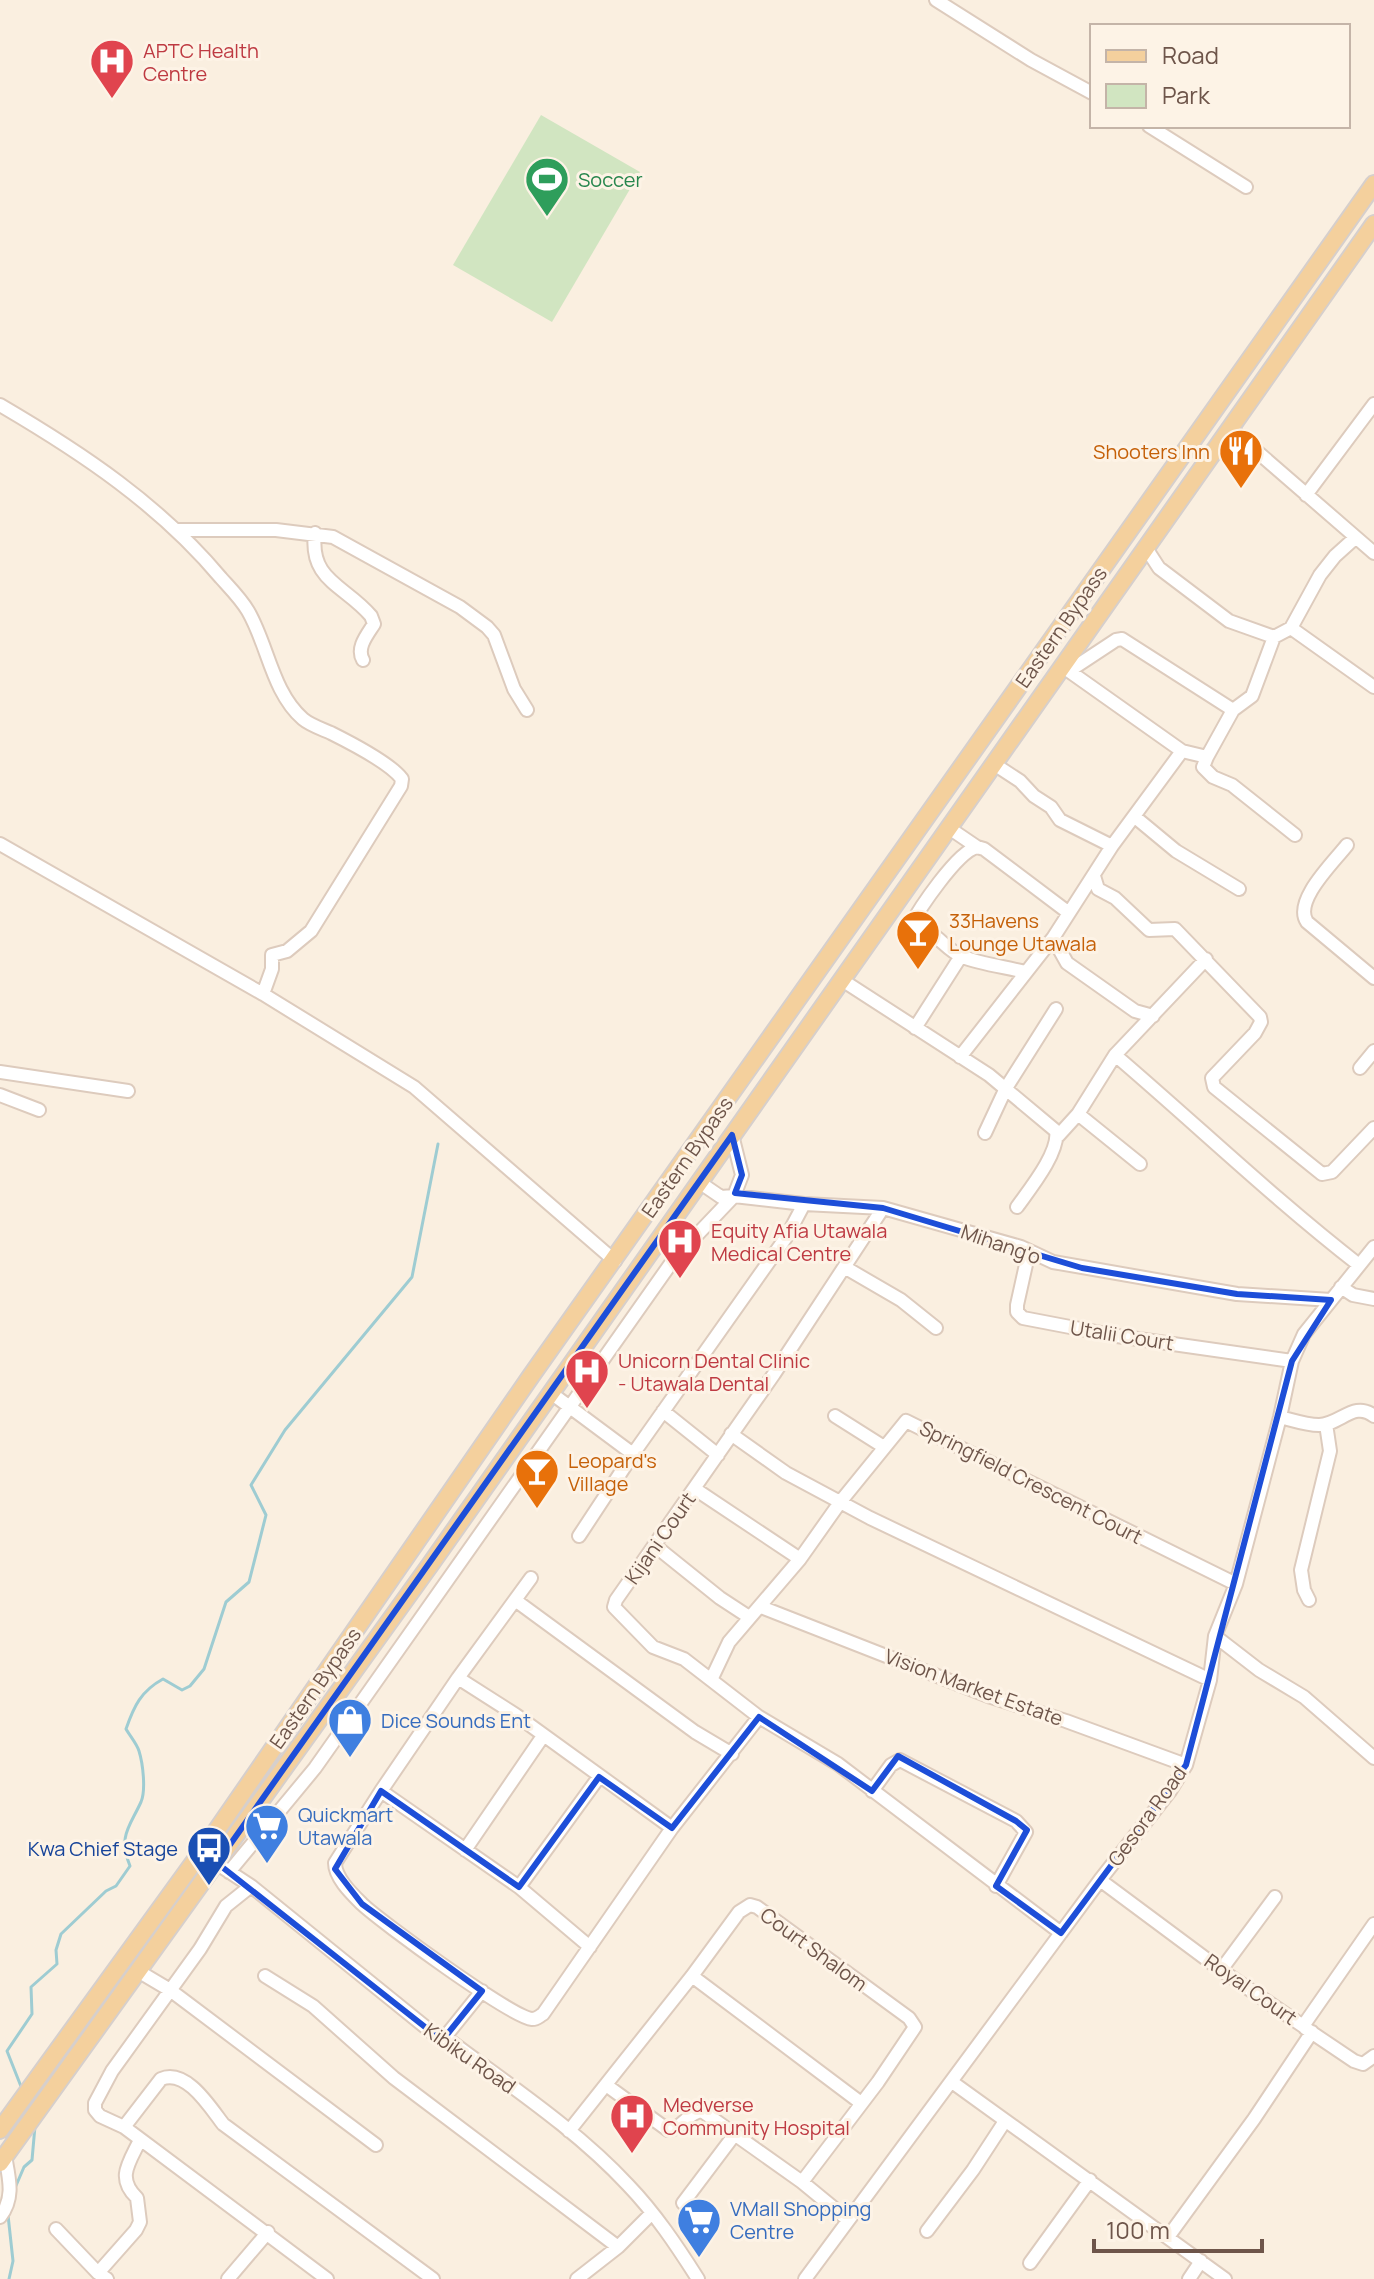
<svg xmlns="http://www.w3.org/2000/svg" width="1374" height="2279" font-family="Manrope,sans-serif">
	<style>
		.green { fill: #d1e5c1 }
		.lines { fill: none; stroke-linecap: round; stroke-linejoin: round }
		.stream { stroke: #9eccd2; stroke-width: 3 }
		.minor-casing { stroke: #ddcbbd; stroke-width: 16 }
		.major-casing { stroke: #d6cfcc; stroke-width: 20 }
		.minor { stroke: #fff; stroke-width: 12 }
		.major { stroke: #f4d09d; stroke-width: 16 }
		.marked { fill: none; stroke: #1d4ed8; stroke-width: 6; stroke-linejoin: round }
		.labels { text-anchor: middle; dominant-baseline: central; stroke-width: 6; stroke-linejoin: round; paint-order: stroke }
		.health-label { font-size: 20px; fill: #be3a42; stroke: #fdf3e6; text-anchor: start }
		.leisure-label { font-size: 20px; fill: #27864d; stroke: #fdf3e6; text-anchor: start }
		.food-label { font-size: 20px; fill: #c56008; stroke: #fdf3e6; text-anchor: start }
		.street-label { font-size: 20px; fill: #6e554a; stroke: #fdf3e6 }
		.shop-label { font-size: 20px; fill: #366cbe; stroke: #fdf3e6; text-anchor: start }
		.transit-label { font-size: 20px; fill: #164399; stroke: #fdf3e6; text-anchor: end }
	</style>
	<rect width="100%" height="100%" fill="#faefe0"/>
	<path class="green" d="M541,115L640,172L552,322L453,265Z"/>
	<g class="lines">
		<path class="stream" d="M22,2089L7,2051L32,2014L31,1987L57,1964L56,1950L61,1934L106,1891L116,1886L130,1866C118,1836 129,1828 141,1802C146,1790 143,1764 139,1751C137,1744 130,1736 126,1729C134,1706 141,1691 163,1679L182,1690L190,1686L204,1669L226,1602L249,1582L266,1515L251,1485L285,1430L412,1277L438,1144
			M15,2188L24,2167L32,2160L35,2126
			M8,2215L13,2261L9,2279"/>
		<g class="minor-casing">
			<path id="minor" d="M936,0L1031,60L1092,93
				M1149,126L1246,187
				M0,405C82,453 160,505 221,578C230,588 241,599 248,611C268,645 272,692 303,719C310,725 322,729 331,733C349,742 391,764 402,779L401,786L311,931L287,951L272,955V969L263,994
				M1231,429L1374,553
				M1306,495L1374,404
				M176,530H276L333,537L460,607L487,627L494,635L514,689L527,710
				M315,533C309,581 345,585 371,616L374,624C367,635 356,648 363,660
				M1146,548L1159,568L1229,621L1274,637
				M1291,628L1374,687
				M1069,659V671L1182,751L1207,757L1203,767L1213,777L1232,785L1295,835
				M1069,671L1116,640L1122,639L1233,710
				M1207,757L1233,710L1252,696L1274,637L1291,628L1320,575L1335,556L1355,538
				M994,764L1020,781L1034,796L1051,807L1060,820L1112,846
				M1135,817L1176,851L1239,889
				M949,828L977,847
				M0,844L263,994L414,1087L615,1261
				M1347,845C1333,863 1293,901 1307,922L1374,978
				M1094,876L1098,889L1115,898L1149,930L1175,929L1260,1017L1261,1022L1255,1033L1212,1078L1214,1087L1322,1174L1332,1172L1374,1128
				M1053,938L1067,963L1135,1011L1153,1016
				M1025,972C1005,967 982,964 963,957C941,948 938,928 909,928C919,909 957,852 977,847L984,849L1069,913
				M842,980L989,1075L1056,1131C1060,1152 1029,1190 1017,1207
				M915,1028L961,956
				M1115,1055C1197,1125 1274,1199 1359,1265
				M960,1057L1053,938L1112,846L1182,751
				M1360,1068L1374,1051
				M0,1072L128,1091
				M0,1095L39,1110
				M1078,1114L1140,1164
				M985,1133L1006,1088L1056,1009
				M732,1135L742,1175L734,1196L804,1204L883,1208L1021,1247L1053,1262L1237,1294L1331,1300
				M1058,1136L1078,1114L1115,1055L1206,959
				M699,1182L721,1197L734,1196
				M883,1208L774,1374L616,1600L614,1607L653,1647L684,1659L759,1717L838,1764L1061,1933
				M1029,1251L1017,1305V1312L1023,1318L1117,1336L1292,1361
				M846,1268L901,1300L936,1328
				M1341,1287L1353,1295L1374,1299
				M551,1393L633,1454
				M663,1411L718,1455
				M835,1416L884,1447
				M1280,1417C1292,1420 1307,1425 1319,1425C1340,1425 1354,1400 1374,1416
				M731,1434L786,1473L870,1518L1210,1680
				M695,1489L800,1559
				M579,1536L633,1454L787,1236L804,1204
				M654,1545L720,1598L749,1617
				M531,1578L458,1678L381,1791L335,1863C335,1878 352,1894 362,1904C381,1922 511,2017 532,2019C537,2019 538,2017 543,2014L672,1828L759,1717
				M515,1600L695,1732L732,1754
				M1309,1600L1304,1590L1301,1570L1330,1451L1326,1424
				M761,1607L991,1697L1066,1721L1186,1765
				M1215,1636L1259,1670L1304,1697L1374,1758
				M458,1678L516,1715L672,1828
				M711,1680L729,1642L800,1559L841,1501L906,1421L1236,1584
				M381,1791L519,1887L590,1947
				M872,1791L891,1765L900,1760L1016,1821L1026,1832L996,1886
				M465,1850L543,1736
				M222,1867L251,1886L434,2034L445,2037C507,2084 575,2128 628,2185C655,2213 677,2246 698,2279
				M229,1872L315,1768L674,1259L734,1196
				M1100,1880L1221,1970L1303,2026L1374,1924
				M251,1886L226,1906L200,1949L112,2071L95,2103V2110L100,2116L124,2127L327,2279
				M519,1887L599,1777
				M1221,1970L1275,1897
				M138,1971L170,1990L376,2145
				M265,1976L313,2006L394,2078L618,2247
				M692,1976L861,2103
				M1305,2028L1354,2061L1363,2064L1374,2056
				M445,2037L482,1991
				M952,2082L1225,2279
				M606,2085L668,2130C683,2129 687,2112 702,2111L802,2182L847,2219
				M124,2127L161,2079C186,2068 210,2107 223,2124L433,2279
				M569,2131L692,1976L739,1912L750,1905L757,1907L909,2018L915,2027L878,2082L802,2182
				M683,2203L735,2134
				M0,2217C15,2198 9,2178 5,2156
				M56,2229L98,2273L107,2279
				M927,2231L973,2170L1005,2121
				M1168,2237L1254,2119L1312,2032
				M1030,2263L1090,2180
				M98,2273L136,2230L140,2222L137,2198C116,2178 129,2163 140,2140
				M228,2279L268,2232
				M577,2279L618,2247L652,2213
				M805,2279L1100,1880L1170,1791L1186,1765L1210,1680L1215,1636L1236,1584L1280,1417L1292,1361L1304,1334L1374,1247
				M1189,2279L1201,2261"/>
		</g>
		<g class="major-casing">
			<path id="major" d="M0,2130L210,1840L531,1376L1374,184
				M0,2163L430,1565L1374,224"/>
		</g>
		<use href="#minor" class="minor"/>
		<use href="#major" class="major"/>
	</g>
	<path class="marked" d="M732,1135L742,1175L735,1193L883,1208L1082,1268L1237,1294L1331,1300L1292,1361L1186,1765L1061,1933L996,1886L1027,1830L1016,1821L898,1756L872,1791L759,1717L672,1828L599,1777L519,1887L381,1791L335,1869L362,1904L482,1991L445,2037L434,2034L217,1863Z"/>
	<defs>
		<g id="hospital-pin" transform="scale(2.3)"><path d="M0 17L-7.5 6A9.5 9.5 0 1 1 7.5 6Z" fill="#e0444e" stroke="#fdf3e6"/><path d="M-5-5h3v3.5h4V-5h3V5h-3V1.5h-4V5h-3Z" fill="#fff"/></g>
		<g id="stadium-pin" transform="scale(2.3)"><path d="M0 17L-7.5 6A9.5 9.5 0 1 1 7.5 6Z" fill="#2e9e5b" stroke="#fdf3e6"/><path d="M0-5a6.5 5 0 1 0 0 10a6.5 5 0 1 0 0-10ZM-3.5-1.8h7v3.6h-7Z" fill="#fff"/></g>
		<g id="restaurant-pin" transform="scale(2.3)"><path d="M0 17L-7.5 6A9.5 9.5 0 1 1 7.5 6Z" fill="#e8710a" stroke="#fdf3e6"/><path d="M-5-6h1v4h1v-4h1v4h1v-4h1v5L-1.5 .5V6h-2V.5L-5-1ZM5-6V6H3V1.5H1.5Q1.5-4 5-6Z" fill="#fff"/></g>
		<g id="bar-pin" transform="scale(2.3)"><path d="M0 17L-7.5 6A9.5 9.5 0 1 1 7.5 6Z" fill="#e8710a" stroke="#fdf3e6"/><path d="M-6-5H6L.8 .8V4.5H3.5V6h-7V4.5H-.8V.8Z" fill="#fff"/></g>
		<g id="shop-pin" transform="scale(2.3)"><path d="M0 17L-7.5 6A9.5 9.5 0 1 1 7.5 6Z" fill="#3f7fe0" stroke="#fdf3e6"/><path d="M-5-2.5h2.3a2.7 3.5 0 0 1 5.4 0H5L5.5 6h-11ZM-1.5-2.5h3a1.5 2.3 0 0 0-3 0Z" fill="#fff"/></g>
		<g id="supermarket-pin" transform="scale(2.3)"><path d="M0 17L-7.5 6A9.5 9.5 0 1 1 7.5 6Z" fill="#3f7fe0" stroke="#fdf3e6"/><path d="M-6-5.5h2.5l.6 2H6L4.5 2H-2.5L-4.4-4H-6ZM-1.5 3.2a1.3 1.3 0 1 0 .1 0ZM3 3.2a1.3 1.3 0 1 0 .1 0Z" fill="#fff"/></g>
		<g id="bus-pin" transform="scale(2.3)"><path d="M0 17L-7.5 6A9.5 9.5 0 1 1 7.5 6Z" fill="#1a4fb4" stroke="#fdf3e6"/><path d="M-5-6H5V4H4V6H2V4H-2V6H-4V4H-5ZM-3.5-4V0h7V-4ZM-3.5 1.2v1.5H-2V1.2ZM2 1.2v1.5H3.5V1.2Z" fill="#fff"/></g>
	</defs>
	<g fill-rule="evenodd">
		<use href="#hospital-pin" x="112" y="61"/>
		<use href="#stadium-pin" x="547" y="179"/>
		<use href="#restaurant-pin" x="1241" y="451"/>
		<use href="#bar-pin" x="918" y="932"/>
		<use href="#hospital-pin" x="680" y="1241"/>
		<use href="#hospital-pin" x="587" y="1371"/>
		<use href="#bar-pin" x="537" y="1471"/>
		<use href="#shop-pin" x="350" y="1720"/>
		<use href="#supermarket-pin" x="267" y="1826"/>
		<use href="#bus-pin" x="209" y="1848"/>
		<use href="#hospital-pin" x="632" y="2116"/>
		<use href="#supermarket-pin" x="699" y="2220"/>
	</g>
	<g class="labels">
		<g class="health-label">
			<text x="143" y="50">APTC Health<tspan x="143" dy="23">Centre</tspan></text>
			<text x="711" y="1230">Equity Afia Utawala<tspan x="711" dy="23">Medical Centre</tspan></text>
			<text x="618" y="1360">Unicorn Dental Clinic<tspan x="618" dy="23">- Utawala Dental</tspan></text>
			<text x="663" y="2104">Medverse<tspan x="663" dy="23">Community Hospital</tspan></text>
		</g>
		<g class="leisure-label">
			<text x="578" y="179">Soccer</text>
		</g>
		<g class="food-label">
			<text x="1210" y="451" text-anchor="end">Shooters Inn</text>
			<text x="949" y="920">33Havens<tspan x="949" dy="23">Lounge Utawala</tspan></text>
			<text x="568" y="1460">Leopard's<tspan x="568" dy="23">Village</tspan></text>
		</g>
		<g class="street-label">
			<text transform="translate(1061 627) rotate(-55)">Eastern Bypass</text>
			<text transform="translate(687 1157) rotate(-55)">Eastern Bypass</text>
			<text transform="translate(1001 1244) rotate(19)">Mihang'o</text>
			<text transform="translate(1122 1335) rotate(9)">Utalii Court</text>
			<text transform="translate(1031 1482) rotate(27)">Springfield Crescent Court</text>
			<text transform="translate(660 1538) rotate(-55)">Kijani Court</text>
			<text transform="translate(974 1687) rotate(20)">Vision Market Estate</text>
			<text transform="translate(315 1688) rotate(-55)">Eastern Bypass</text>
			<text transform="translate(1147 1816) rotate(-54)">Gesora Road</text>
			<text transform="translate(814 1949) rotate(36)">Court Shalom</text>
			<text transform="translate(1251 1989) rotate(35)">Royal Court</text>
			<text transform="translate(470 2058) rotate(35)">Kibiku Road</text>
		</g>
		<g class="shop-label">
			<text x="381" y="1720">Dice Sounds Ent</text>
			<text x="298" y="1814">Quickmart<tspan x="298" dy="23">Utawala</tspan></text>
			<text x="730" y="2208">VMall Shopping<tspan x="730" dy="23">Centre</tspan></text>
		</g>
		<g class="transit-label">
			<text x="178" y="1848">Kwa Chief Stage</text>
		</g>
	</g>
	<rect x="1090" y="24" width="260" height="104" fill="#fdf3e6" stroke="#c4b4a8" stroke-width="2"/>
	<rect x="1106" y="50" width="40" height="12" fill="#f4d09d" stroke="#c4b4a8" stroke-width="2"/>
	<text x="1162" y="64" font-size="24" fill="#6e554a">Road</text>
	<rect x="1106" y="84" width="40" height="24" fill="#d1e5c1" stroke="#c4b4a8" stroke-width="2"/>
	<text x="1162" y="104" font-size="24" fill="#6e554a">Park</text>
	<path d="M1094 2239v12h168v-12" fill="none" stroke="#6e554a" stroke-width="4"/>
	<text x="1106" y="2239" font-size="24" fill="#6e554a" stroke="#fdf3e6" stroke-width="6" paint-order="stroke">100 m</text>
</svg>
